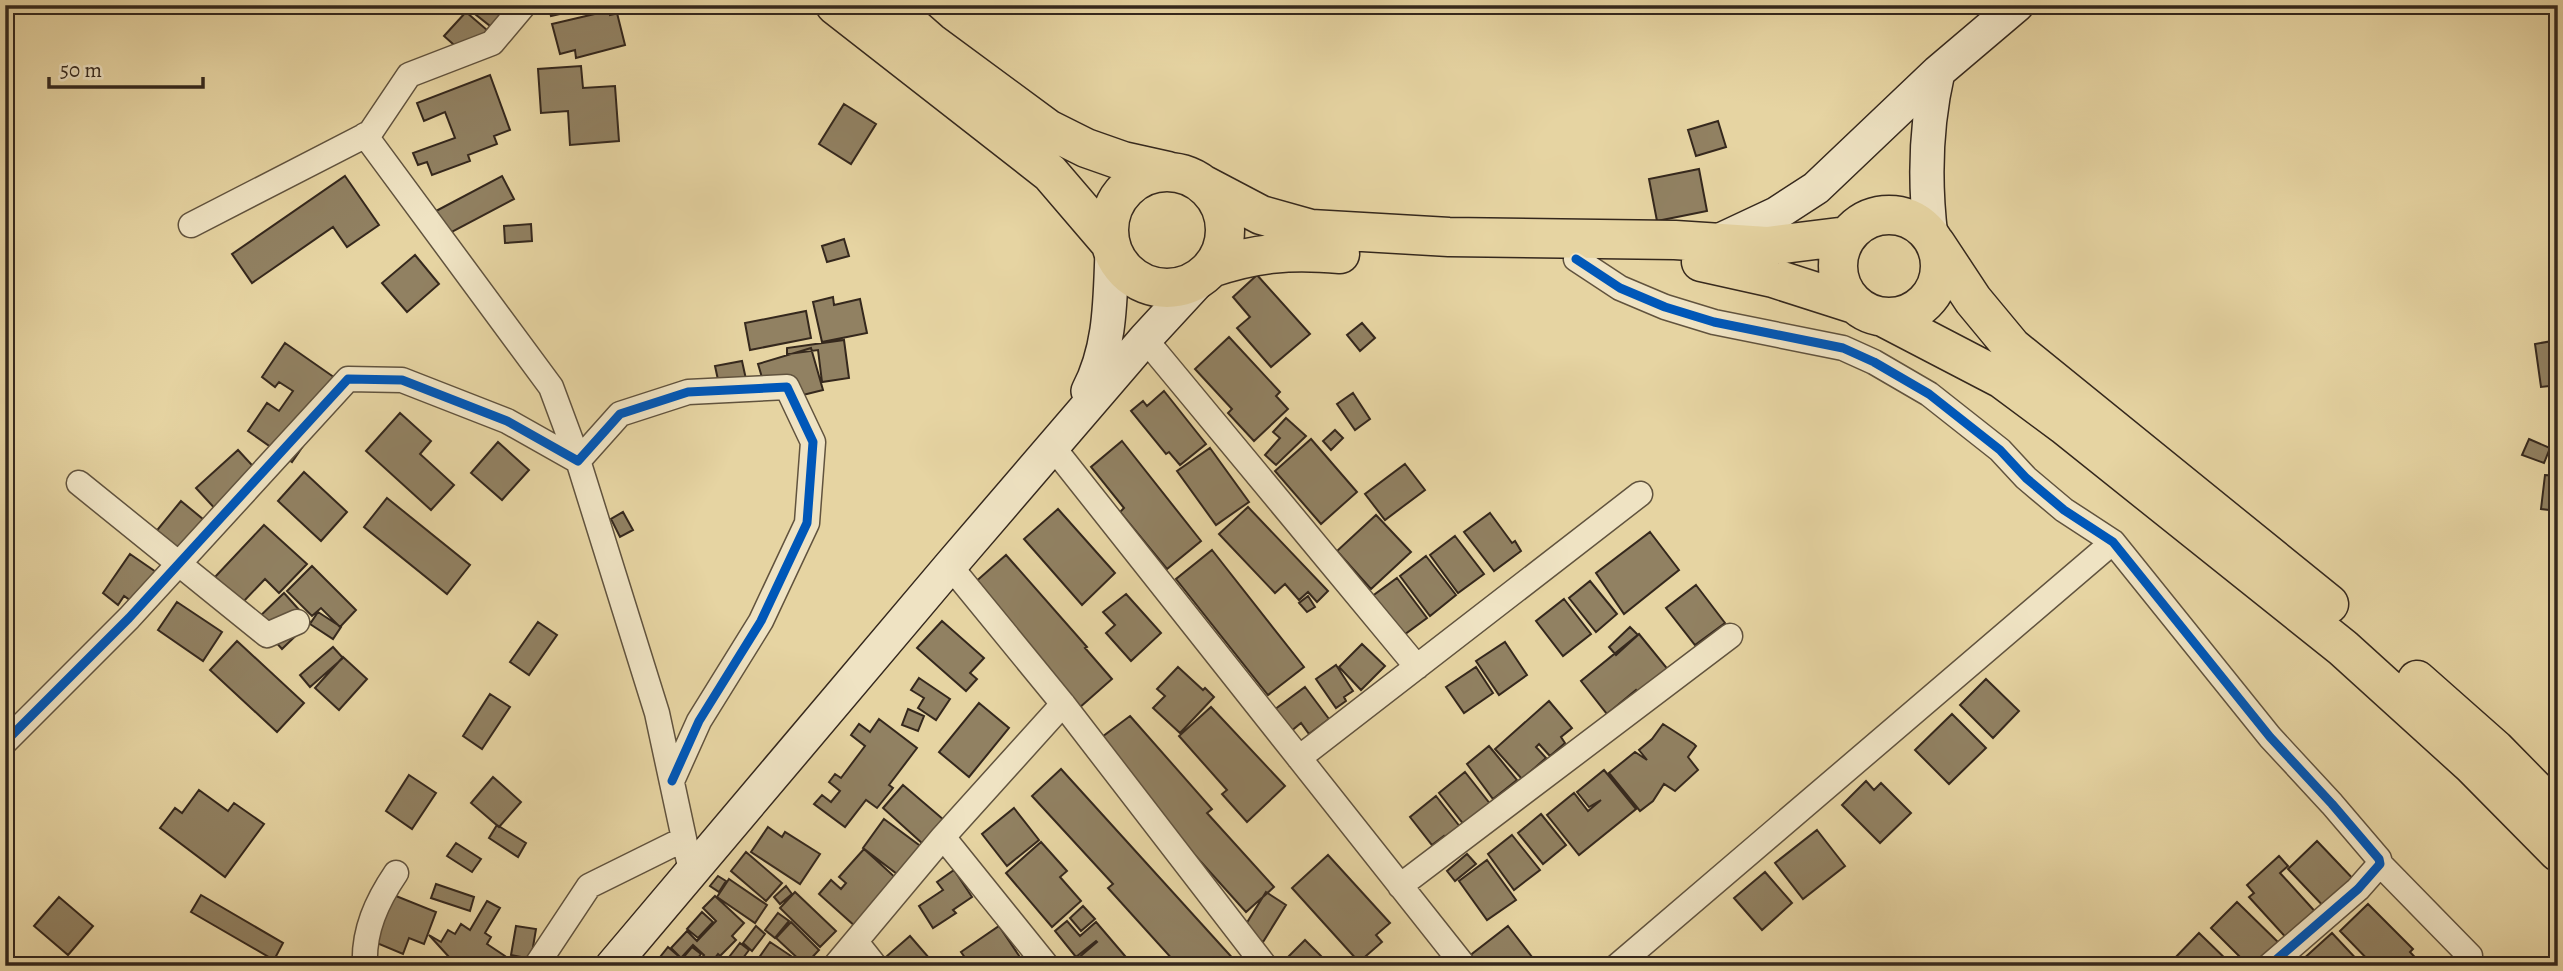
<svg xmlns="http://www.w3.org/2000/svg" width="2563" height="971" font-family="Alegreya,serif">
	<style>
		.building { fill: #918162; stroke: #35281d; stroke-width: 2 }
		.lines { fill: none; stroke-linecap: round; stroke-linejoin: round }
		.street-casing { stroke: #61533e; stroke-width: 27 }
		.secondary-casing { stroke: #35281d; stroke-width: 36 }
		.highway-casing { stroke: #35281d; stroke-width: 41 }
		.street { stroke: #efe3c3; stroke-width: 24 }
		.secondary { stroke: #efe3c3; stroke-width: 33 }
		.highway { stroke: #e6d4a2; stroke-width: 38 }
		.cycleway-casing { stroke: #efe3c3; stroke-width: 13 }
		.cycleway { stroke: #0057b8; stroke-width: 9 }
	</style>
	<rect width="100%" height="100%" fill="#e6d4a2"/>
	<filter id="stains"><feTurbulence type="fractalNoise" baseFrequency=".00286" numOctaves="4"/><feColorMatrix values="0 0 0 0 .2 0 0 0 0 .09 0 0 0 0 .02 0 0 0 .5 -.17"/></filter>
	<radialGradient id="worn" r=".72"><stop offset=".6" stop-color="#630" stop-opacity="0"/><stop offset="1" stop-color="#630" stop-opacity=".3"/></radialGradient>
	<path class="building" d="M482,5H487L508,22L499,33L475,14Z
		M548,5H599L551,16Z
		M608,5H645L646,7L610,15Z
		M616,9L625,45L576,58L575,50L560,54L552,24Z
		M466,12L494,36L472,61L444,36Z
		M581,66L583,88L615,86L619,141L570,145L568,111L541,113L538,69Z
		M490,75L510,130L494,136L497,144L468,155L470,161L432,175L427,162L418,165L413,153L455,138L445,112L424,121L417,103Z
		M844,104L876,124L851,164L819,144Z
		M1718,121L1726,147L1696,156L1688,130Z
		M1699,169L1707,211L1657,221L1649,179Z
		M345,176L379,225L347,247L333,227L252,283L232,254Z
		M502,176L514,199L448,234L436,211Z
		M531,224L532,241L505,243L504,226Z
		M844,239L849,256L827,262L822,246Z
		M415,255L439,284L407,312L382,283Z
		M1257,275L1310,334L1271,367L1237,328L1250,317L1233,297Z
		M833,297L834,305L860,299L867,333L822,342L813,302Z
		M806,311L811,338L750,350L745,323Z
		M1362,323L1375,338L1360,351L1347,335Z
		M1229,337L1280,392L1276,396L1288,409L1254,441L1228,413L1232,409L1195,369Z
		M844,340L849,378L822,382L818,350L787,354V348Z
		M2558,340V385L2541,387L2535,344Z
		M285,343L338,380L312,433L292,462L248,431L267,403L279,411L293,391L279,382L275,387L262,377Z
		M811,348L823,390L795,397L766,391L758,364Z
		M742,361L749,393L722,398L715,366Z
		M1164,391L1206,444L1180,465L1169,452L1166,454L1131,411L1143,401L1147,406Z
		M1353,393L1370,419L1355,430L1337,404Z
		M400,413L431,441L420,454L454,485L431,510L366,451Z
		M1286,418L1306,436L1276,465L1265,455L1280,438L1273,432Z
		M1335,430L1343,438L1331,450L1323,441Z
		M1311,439L1357,492L1321,524L1275,471Z
		M2529,439L2550,448L2544,463L2522,455Z
		M1122,441L1201,541L1167,569L1120,512L1124,508L1091,467Z
		M498,442L529,470L502,500L471,473Z
		M1210,448L1249,502L1216,525L1177,471Z
		M238,450L261,475L219,513L196,488Z
		M1405,464L1425,490L1385,520L1365,494Z
		M304,472L347,512L321,541L278,501Z
		M2545,475L2558,476V511L2541,509Z
		M387,498L470,565L447,594L364,527Z
		M181,501L215,529L199,549L145,545Z
		M1248,507L1328,591L1317,602L1308,592L1299,600L1285,584L1275,593L1219,534Z
		M1058,509L1115,573L1082,605L1024,539Z
		M623,512L633,530L620,537L611,519Z
		M1490,513L1512,543L1515,541L1521,551L1494,571L1464,532Z
		M1376,515L1411,552L1371,589L1337,551Z
		M264,525L307,564L279,593L265,579L242,603L215,577Z
		M1650,532L1679,570L1624,614L1596,573Z
		M1455,536L1484,574L1458,593L1430,555Z
		M1212,550L1304,667L1268,695L1176,579Z
		M130,554L169,581L147,612L124,596L118,605L103,593Z
		M1006,555L1087,647L1085,648L1112,679L1079,708L973,584Z
		M1426,556L1456,595L1430,616L1400,576Z
		M312,566L356,610L340,627L321,608L312,616L287,591Z
		M1397,578L1427,618L1397,640L1367,600Z
		M1590,581L1617,614L1596,632L1569,598Z
		M1696,585L1725,623L1695,645L1666,608Z
		M284,593L310,622L282,649L256,620Z
		M1126,594L1161,633L1131,661L1106,633L1115,625L1103,612Z
		M1308,596L1315,607L1307,612L1299,603Z
		M1564,599L1591,634L1563,656L1536,621Z
		M177,602L222,632L203,661L158,630Z
		M318,612L341,627L333,639L310,624Z
		M942,621L984,658L970,673L977,679L966,691L917,648Z
		M538,622L557,635L529,675L510,662Z
		M1630,627L1638,635L1616,655L1609,647Z
		M1639,634L1670,672L1641,696L1636,690L1607,714L1581,681Z
		M237,641L304,703L277,732L210,670Z
		M1505,642L1527,675L1499,695L1476,661Z
		M1362,644L1385,666L1361,690L1339,667Z
		M333,647L343,658L310,687L300,675Z
		M343,657L367,679L339,710L315,688Z
		M1336,665L1353,691L1344,697L1346,701L1336,708L1316,679Z
		M1178,667L1203,690L1205,688L1214,697L1180,733L1153,708L1165,696L1157,689Z
		M1476,667L1493,693L1464,713L1446,687Z
		M919,678L950,699L936,720L918,708L924,698L911,690Z
		M1986,679L2019,711L1993,738L1960,705Z
		M1305,687L1329,719L1309,734L1301,723L1290,732L1274,710Z
		M490,694L510,707L482,749L463,736Z
		M1549,701L1572,728L1561,737L1565,743L1550,756L1539,744L1536,747L1546,758L1522,779L1495,749Z
		M979,703L1009,728L969,777L939,752Z
		M1211,707L1285,786L1247,822L1222,794L1227,790L1179,736Z
		M908,709L924,716L918,731L902,725Z
		M1952,714L1986,748L1949,784L1915,750Z
		M1130,716L1212,809L1207,813L1274,887L1246,912L1094,743Z
		M879,719L917,748L889,785L893,788L877,808L866,800L845,827L814,804L822,795L831,802L840,791L829,782L835,774L841,778L865,746L851,735L859,724L870,732Z
		M1663,724L1694,744L1696,746L1688,757L1698,770L1675,791L1664,784L1653,801L1640,811L1609,773L1635,752L1647,760L1639,750L1652,739Z
		M1489,746L1517,780L1493,799L1467,764Z
		M1061,769L1237,963L1234,966H1172L1175,962L1108,888L1113,884L1032,796Z
		M1604,770L1636,809L1579,855L1547,815L1574,793L1588,811L1601,800L1589,807L1577,792Z
		M1465,772L1491,805L1465,826L1439,793Z
		M409,775L436,793L412,829L386,811Z
		M493,777L521,802L499,827L471,803Z
		M1866,781L1874,790L1881,783L1911,813L1880,843L1842,805Z
		M903,785L944,820L923,844L883,808Z
		M199,790L228,811L234,803L264,824L225,877L160,828L175,808L182,813Z
		M1436,796L1461,828L1447,840L1444,836L1432,845L1410,817Z
		M1014,808L1039,840L1007,866L982,834Z
		M1541,814L1566,845L1543,864L1518,833Z
		M884,819L923,848L901,877L863,848Z
		M497,825L526,843L518,857L489,838Z
		M768,827L782,837L785,832L820,854L800,884L751,852Z
		M1817,830L1845,866L1803,899L1775,863Z
		M1512,835L1540,870L1514,890L1488,854Z
		M2317,841L2358,884L2329,912L2288,869Z
		M1041,842L1067,871L1060,877L1081,901L1052,927L1006,873Z
		M456,843L481,859L472,872L447,856Z
		M864,849L898,880L856,927L819,894L831,880L841,889L846,883L839,877Z
		M746,852L782,883L766,901L731,871Z
		M1467,854L1476,864L1455,881L1447,871Z
		M1328,855L1390,923L1376,935L1382,942L1359,962L1292,888Z
		M2279,856L2288,866L2280,873L2320,917L2291,943L2249,897L2254,893L2247,885Z
		M1487,860L1516,900L1487,920L1459,881Z
		M954,870L972,897L953,910L956,913L933,928L919,906L943,890L937,882Z
		M1765,872L1792,903L1762,930L1734,898Z
		M718,876L726,881L719,892L710,886Z
		M729,879L767,905L755,923L717,897Z
		M436,884L474,897L470,911L431,898Z
		M786,886L792,894L780,904L774,897Z
		M795,892L836,931L820,947L780,908Z
		M1266,892L1286,905L1263,942L1243,929Z
		M391,894L436,912L424,944L409,938L403,954L372,941Z
		M201,895L283,943L274,960L191,912Z
		M715,896L744,923L732,936L736,940L720,956L718,954L709,966H694L704,955L693,945L681,958L671,948L687,931L697,941L716,921L703,908Z
		M59,897L93,926L68,955L34,926Z
		M487,901L500,908L485,933L491,937L487,944L505,956L499,966H438L449,957L429,935L441,942L448,930L455,934L461,924L470,930Z
		M2237,902L2281,945L2260,966H2249L2211,928Z
		M2368,904L2413,949L2410,952L2423,966H2374L2340,931Z
		M1083,906L1095,919L1081,931L1070,918Z
		M702,912L713,922L698,938L687,929Z
		M778,913L789,921L775,938L765,930Z
		M1067,921L1080,936L1096,922L1125,956L1114,966H1081L1076,960L1097,942L1096,941L1076,957L1055,931Z
		M791,922L819,950L805,965L776,938Z
		M516,926L536,929L531,959L511,955Z
		M756,926L765,934L752,951L743,943Z
		M999,926L1026,966H971L961,952Z
		M1508,926L1539,966H1475L1468,957Z
		M2199,933L2233,966H2177L2172,961Z
		M2332,933L2363,966H2305L2301,961Z
		M910,936L936,966H893L894,964L887,956Z
		M1305,940L1331,966H1279Z
		M770,942L803,964L802,966H768L758,959Z
		M740,943L749,950L737,966H732L726,961Z
		M668,947L682,959L692,947L701,954L692,966H653Z"/>
	<g class="lines">
		<g class="street-casing">
			<path id="street" d="M365,135L551,387L577,457L657,713L691,871
				M191,225L370,133L409,75L492,43L524,5
				M1576,259L1620,288L1665,307L1714,322L1843,348L1874,362L1929,394L2000,450L2026,478L2064,510L2113,542L2270,737L2332,804L2379,859L2380,864L2358,889L2269,966
				M1145,339L1417,667
				M1052,446L1464,966
				M79,483L267,635L297,622
				M950,566L1063,704L1265,966
				M5,742L129,618L348,379L402,380L507,421L578,461L620,414L688,392L787,387L813,442L807,523L761,621L699,721L672,781
				M1299,758L1640,494
				M943,837L1047,966
				M2380,864L2470,956L2469,966
				M1400,886L1730,636
				M856,942L875,966
				M365,966C363,931 377,901 396,873
				M536,966L589,886L684,839
				M835,966L943,837L1063,704
				M1617,966L2113,542"/>
		</g>
		<g class="secondary-casing">
			<path id="secondary" d="M1931,237C1924,180 1925,128 1938,72
				M1712,244L1776,214L1816,188L1938,72L2017,5
				M1088,391C1111,347 1110,300 1112,252
				M612,966L950,566L1145,339L1205,274"/>
		</g>
		<g class="highway-casing">
			<path id="highway" d="M835,5L1050,173L1110,243
				M888,5L930,42L1048,129L1086,148L1123,161L1168,171
				M1109 230a58 58 0 1 1 116 0a58 58 0 1 1-116 0Z
				M1204,185L1261,215L1311,229L1449,237L1675,240L1767,246L1847,236
				M1838 266a51 51 0 1 1 102 0a51 51 0 1 1-102 0Z
				M1936,244L1973,300L2012,347L2329,604
				M1701,262L1773,278L1854,304
				M1211,268C1257,252 1292,250 1340,254
				M1883,317L2002,379L2064,425L2343,648L2472,765L2558,852
				M2417,680L2495,749L2558,813"/>
		</g>
		<use href="#street" class="street"/>
		<use href="#secondary" class="secondary"/>
		<use href="#highway" class="highway"/>
		<g class="cycleway-casing">
			<path id="cycleway" d="M1576,259L1620,288L1665,307L1714,322L1843,348L1874,362L1929,394L2000,450L2026,478L2064,510L2113,542L2270,737L2332,804L2379,859L2380,864L2358,889L2269,966
				M5,742L129,618L348,379L402,380L507,421L578,461L620,414L688,392L787,387L813,442L807,523L761,621L699,721L672,781"/>
		</g>
		<use href="#cycleway" class="cycleway"/>
	</g>
	<rect width="2563" height="971" fill="none" stroke="#e6d4a2" stroke-width="28"/>
	<rect x="7" y="7" width="2549" height="957" fill="none" stroke="#35281d" stroke-width="3.5"/>
	<rect x="14" y="14" width="2535" height="943" fill="none" stroke="#35281d" stroke-width="2"/>
	<path d="M49 77v10h154v-10" fill="none" stroke="#35281d" stroke-width="3.5"/>
	<text x="60" y="77" font-size="21" fill="#35281d" stroke="#efe3c3" stroke-width="5" paint-order="stroke">50 m</text>
	<rect width="100%" height="100%" filter="url(#stains)"/>
	<rect width="100%" height="100%" fill="url(#worn)"/>
</svg>
